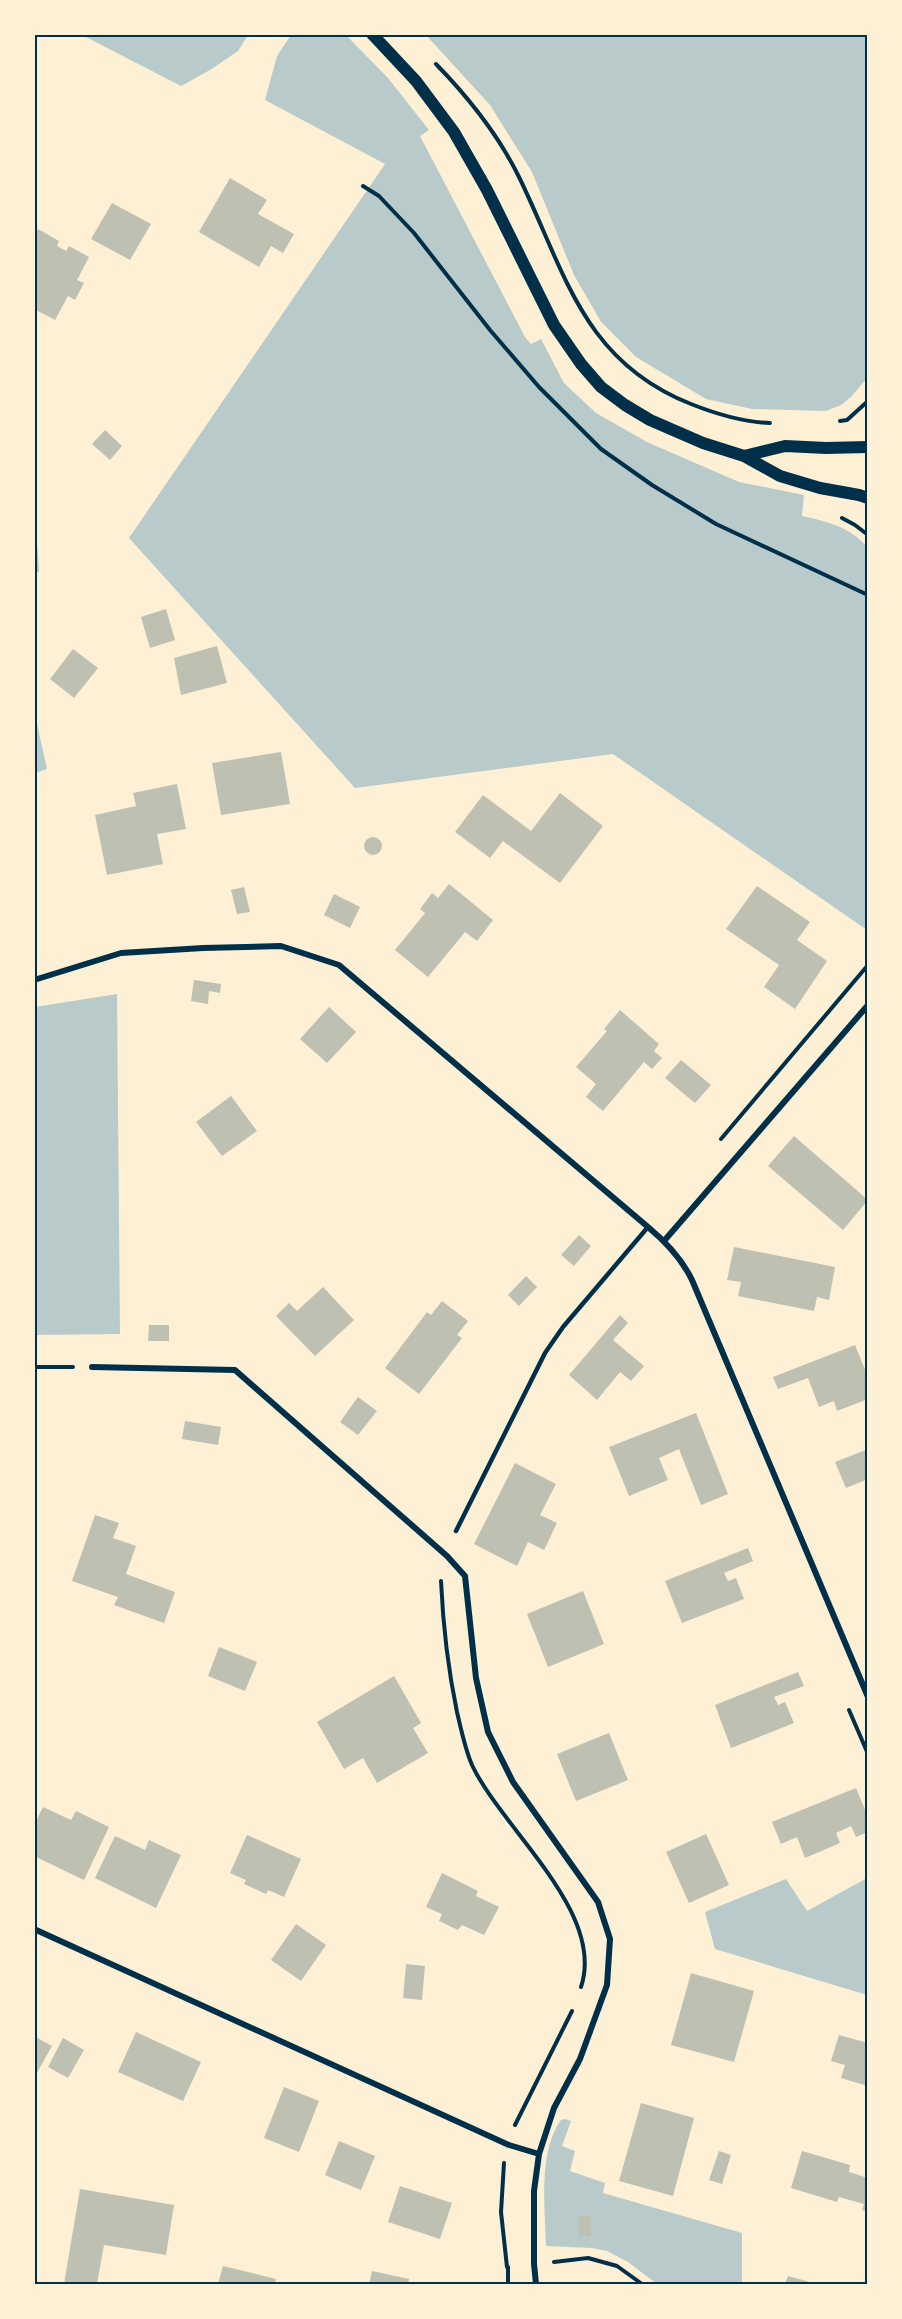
<svg xmlns="http://www.w3.org/2000/svg" width="902" height="2319" font-family="Arial,sans-serif">
	<style>
		.green { fill: #b9caca }
		.building { fill: #bec0b2 }
		.lines { fill: none; stroke-linecap: round; stroke-linejoin: round }
		.path { stroke: #003049; stroke-width: 4 }
		.service { stroke: #003049; stroke-width: 4.5 }
		.minor { stroke: #003049; stroke-width: 6 }
		.secondary { stroke: #003049; stroke-width: 12 }
		.neatline { fill: none; stroke: #003049; stroke-width: 2 }
	</style>
	<rect width="100%" height="100%" fill="#fdf0d5"/>
	<path class="green" d="M82,35H248L238,51L210,70L181,86Z
		M291,35H346L388,78L429,130L420,136L525,337L531,344L541,339L564,383L596,413L647,442L739,482L804,495L802,516C826,521 851,527 867,547V930L613,754L355,788L129,538L385,164L265,100L277,56Z
		M426,35H867V378L851,397L841,405L826,411L752,409L706,399L636,357L601,322L574,275L532,172L490,105Z
		M34,710L47,769L35,773H34Z
		M117,994L120,1334L35,1335V1007Z
		M867,1878V1995L715,1949L705,1912L786,1879L807,1911Z
		M565,2119L571,2121L562,2146L575,2151L570,2171L605,2183L603,2193L742,2233V2284H657L628,2262L607,2251L592,2248L546,2246C545,2209 538,2152 561,2120Z"/>
	<path class="building" d="M230,178L267,200L258,214L294,234L283,253L271,246L259,267L199,232Z
		M112,203L151,224L130,260L91,239Z
		M38,229L59,241L57,246L66,251L69,246L89,257L77,280L84,283L75,300L68,296L55,320L34,309V236Z
		M105,430L122,446L110,460L92,444Z
		M34,527H36L39,572H34Z
		M166,609L175,640L150,648L141,617Z
		M217,646L227,683L181,695L174,658Z
		M73,649L98,668L74,698L50,679Z
		M281,752L290,804L221,815L212,763Z
		M177,784L186,829L157,834L163,864L107,875L95,815L136,806L133,793Z
		M560,793L603,826L560,883L503,841L490,858L455,832L483,795L531,831Z
		M364 846a9 9 0 1 1 18 0a9 9 0 1 1-18 0Z
		M449,884L493,920L477,941L465,932L428,977L395,950L425,913L420,909L432,893L438,898Z
		M757,886L810,922L797,940L827,961L795,1009L764,987L779,965L726,929Z
		M244,887L250,912L237,914L231,890Z
		M334,894L360,907L350,928L324,915Z
		M194,980L221,984L220,993L209,991L208,1004L191,1001Z
		M329,1007L356,1032L327,1063L300,1039Z
		M620,1010L659,1044L654,1051L662,1058L652,1069L644,1062L603,1111L586,1097L596,1084L576,1067L607,1031L604,1029Z
		M681,1060L711,1085L695,1103L665,1078Z
		M231,1096L257,1131L222,1156L196,1122Z
		M794,1136L868,1200L843,1230L768,1166Z
		M579,1235L591,1246L574,1266L561,1255Z
		M734,1247L835,1267L829,1300L817,1297L814,1311L738,1296L741,1282L727,1280Z
		M526,1276L537,1287L519,1306L508,1295Z
		M323,1287L354,1320L315,1356L276,1316L289,1303L297,1311Z
		M442,1301L468,1321L457,1335L462,1338L419,1394L385,1368L427,1312L431,1315Z
		M620,1315L628,1323L613,1340L644,1366L631,1381L620,1372L597,1400L569,1375Z
		M149,1325H169V1341H148Z
		M855,1345L868,1377V1399L837,1411L834,1401L819,1407L808,1378L778,1389L773,1377Z
		M358,1397L377,1411L358,1435L340,1422Z
		M696,1413L728,1494L701,1505L679,1449L659,1458L668,1480L629,1496L609,1447Z
		M185,1421L221,1427L218,1445L182,1439Z
		M868,1449V1479L846,1488L835,1462Z
		M515,1463L556,1484L540,1515L557,1523L544,1550L528,1542L517,1566L474,1544Z
		M95,1515L119,1523L113,1538L136,1546L126,1574L175,1592L164,1623L114,1605L118,1597L72,1581Z
		M748,1548L753,1561L724,1573L728,1581L736,1578L744,1599L682,1623L665,1581Z
		M583,1591L604,1644L548,1667L527,1614Z
		M219,1647L257,1662L245,1691L208,1676Z
		M798,1672L804,1686L774,1697L778,1705L785,1702L794,1723L731,1748L715,1705Z
		M394,1676L421,1723L413,1728L428,1753L377,1783L363,1758L344,1769L317,1722Z
		M609,1733L628,1780L576,1801L557,1754Z
		M856,1788L868,1817V1832L856,1837L851,1826L836,1833L840,1843L805,1858L797,1837L781,1844L772,1822Z
		M43,1807L71,1820L76,1811L109,1827L84,1880L34,1856V1825Z
		M706,1834L729,1885L689,1903L666,1852Z
		M247,1835L301,1859L284,1897L268,1890L266,1894L244,1884L246,1880L230,1873Z
		M115,1836L145,1850L149,1840L181,1855L156,1908L95,1878Z
		M442,1873L478,1891L476,1896L499,1907L484,1935L462,1925L458,1930L439,1921L442,1914L426,1907Z
		M296,1924L326,1945L301,1981L271,1960Z
		M406,1964L425,1966L422,2000L403,1998Z
		M691,1973L754,1991L734,2062L671,2045Z
		M136,2032L201,2062L183,2101L118,2072Z
		M839,2035L868,2043V2086L841,2078L845,2065L831,2061Z
		M34,2036L52,2046L34,2078Z
		M63,2038L84,2050L68,2078L48,2067Z
		M284,2087L319,2101L299,2152L264,2138Z
		M641,2103L694,2118L673,2196L619,2181Z
		M339,2141L375,2156L361,2190L325,2175Z
		M719,2151L731,2155L722,2184L709,2180Z
		M802,2151L850,2165L849,2172L868,2178V2212L862,2210L864,2204L839,2197L837,2202L791,2188Z
		M400,2186L452,2203L440,2239L388,2222Z
		M80,2189L174,2205L166,2255L104,2245L97,2284H64Z
		M579,2216H591V2236H579Z
		M223,2266L276,2279L275,2284H218Z
		M372,2271L409,2279L408,2284H369Z
		M788,2276L817,2284H785Z"/>
	<g class="lines">
		<path class="path" d="M436,64C469,98 498,134 519,177C565,271 582,361 691,404C716,414 743,422 770,423
			M363,186L379,196L414,233L490,330L539,387L601,449L652,485L716,524L868,595
			M840,421L847,420L868,401
			M842,518L855,525L868,535
			M721,1139L868,965
			M34,1367H73
			M441,1581C443,1625 448,1669 457,1712C461,1729 465,1749 472,1765C502,1829 606,1912 581,1987
			M849,1710L868,1754
			M515,2125L572,2011
			M504,2163L501,2212L507,2267
			M554,2262L588,2258L617,2266L642,2284
			M508,2284V2267"/>
		<path class="service" d="M456,1531L545,1353L563,1327L648,1227"/>
		<path class="minor" d="M34,980L121,953L203,948L281,946L339,965L648,1227C666,1242 682,1259 692,1280L868,1697
			M664,1241L868,1005
			M92,1367L235,1370L447,1556L465,1576L476,1678L488,1732L513,1782L598,1902L610,1939L607,1985L580,2059L554,2108L539,2154L534,2191V2264L536,2284
			M34,1929L509,2145L539,2154"/>
		<path class="secondary" d="M372,34L416,81L454,132L487,190L554,325L581,364L601,387L625,405L650,420L703,443L744,456L780,476L820,488L859,495L868,498
			M744,456L785,446L826,448L868,447"/>
	</g>
	<rect width="902" height="2319" fill="none" stroke="#fdf0d5" stroke-width="72"/>
	<rect x="36" y="36" width="830" height="2247" class="neatline"/>
</svg>
